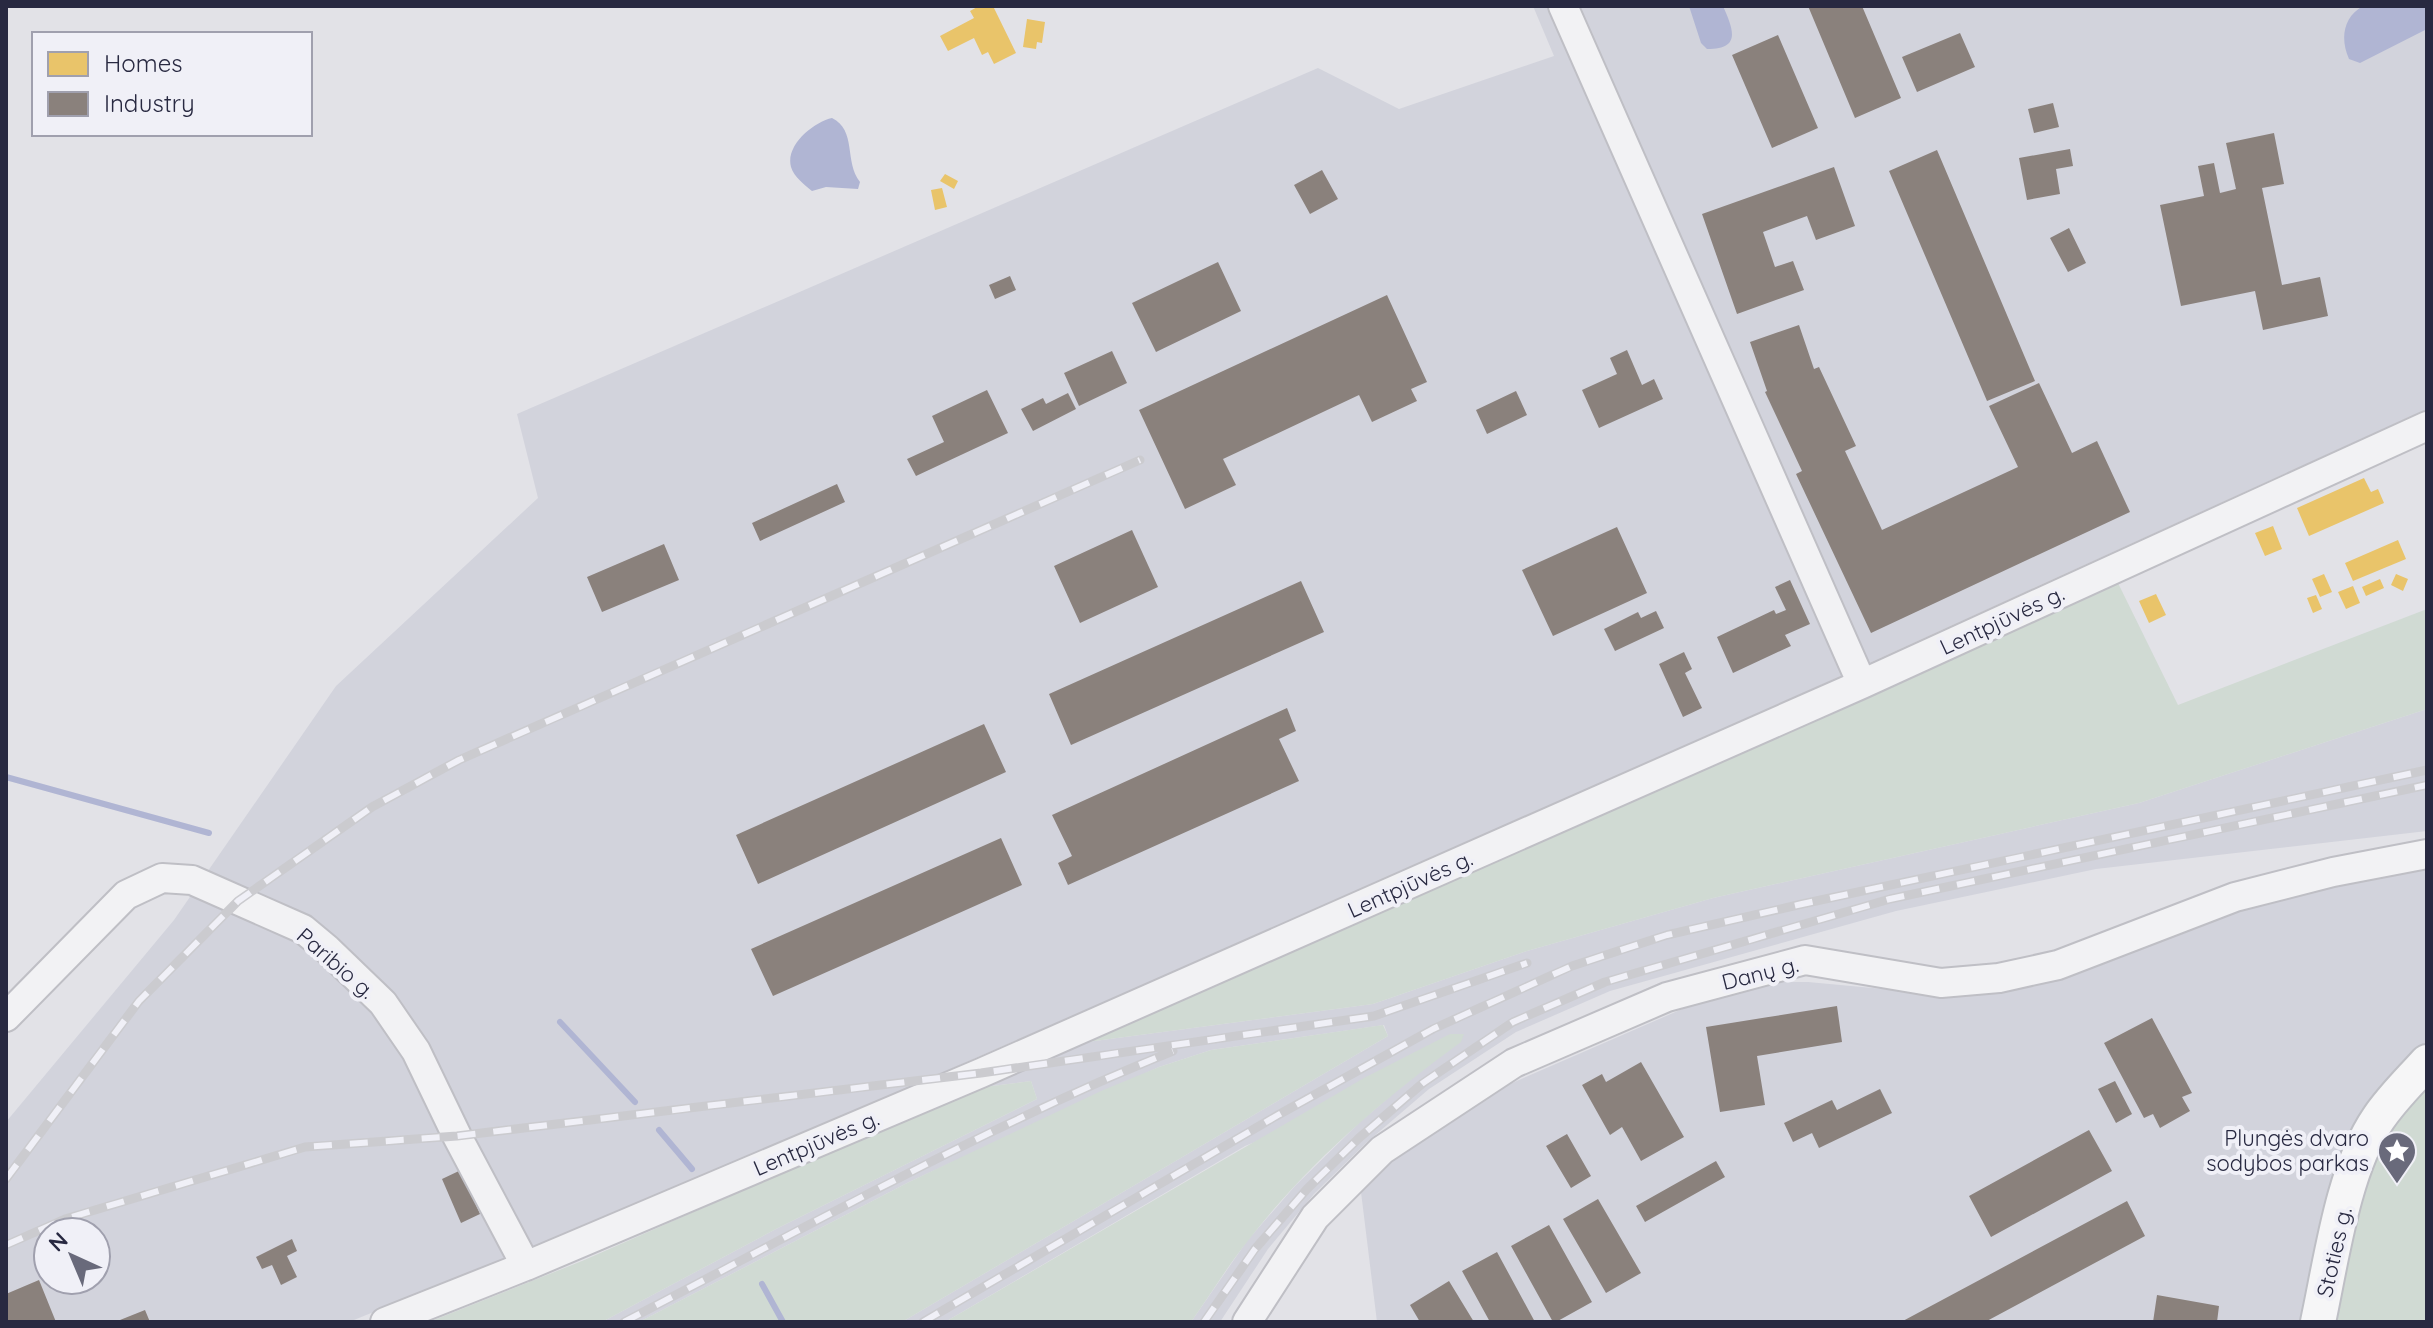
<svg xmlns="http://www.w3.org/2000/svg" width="2433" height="1328" font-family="Quicksand,sans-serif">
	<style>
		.built { fill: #d2d3dc; fill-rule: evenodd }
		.green { fill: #d0dad3 }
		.water { fill: #b0b5d3 }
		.homes { fill: #e9c46a }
		.industry { fill: #8a817c }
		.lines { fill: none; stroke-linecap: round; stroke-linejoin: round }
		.stream { stroke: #b0b5d3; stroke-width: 6 }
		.minor-casing { stroke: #bfbfc5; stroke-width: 32 }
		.major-casing { stroke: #bebfc5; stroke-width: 38 }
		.minor { stroke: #f2f2f4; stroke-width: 28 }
		.major { stroke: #f6f6f7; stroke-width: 34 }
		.rail-casing { stroke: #cbcbcf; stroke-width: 9 }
		.rail { stroke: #f0f0f7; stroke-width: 6; stroke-dasharray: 18; stroke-linecap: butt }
		.labels { text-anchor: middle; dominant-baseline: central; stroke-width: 8; stroke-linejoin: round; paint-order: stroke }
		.street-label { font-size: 22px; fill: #282941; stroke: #f0f0f7 }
		.poi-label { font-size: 22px; fill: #282941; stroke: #f0f0f7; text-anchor: end }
	</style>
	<rect width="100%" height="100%" fill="#e2e2e7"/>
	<path class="built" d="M1533,6H2427V409L1588,791L657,1197L349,1322H6V1122L174,920L336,686L538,498L517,414L1318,68L1399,109L1554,56ZM48,1232H96V1280H48Z
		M2427,709V831L2096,869L1896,911L1610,991L1516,1032L1429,1089L1366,1143L1314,1194L1268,1249L1220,1322H1191L1247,1241L1295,1186L1360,1122L1408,1081L1245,1146L945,1322H902L1388,1036L1384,1025L1211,1050L1159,1067L909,1182L639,1322H602L776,1229L1037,1099L1031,1081L984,1087L1072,1044L1373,1004L1527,951L1713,898L2139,803Z
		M2427,865V1042L2382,1090L2305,1322H1377L1361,1192L1390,1162L1451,1118L1512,1083L1719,993L1767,982H1808L1926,993L2061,978L2299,889Z"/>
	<path class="green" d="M2117,581L2178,705L2427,609V709L2139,803L1713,898L1527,951L1373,1004L1072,1044Z
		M1383,1025L1388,1036L902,1322H639L909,1182L1101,1091L1159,1067L1211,1050Z
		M1450,1034H1464L1461,1042C1383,1099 1307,1164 1247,1242C1227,1267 1210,1295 1191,1322H945L1364,1078Z
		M1031,1081L1037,1099L776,1229L602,1322H429L582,1261L935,1106L984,1087Z
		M2427,1082V1322H2336C2346,1270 2352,1214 2373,1165C2386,1134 2405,1108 2427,1082Z"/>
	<path class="water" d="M1689,6H1723C1733,29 1742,49 1707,49L1701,43Z
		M2363,6H2427V29L2360,63L2349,59C2340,39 2343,17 2363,6Z
		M832,118C857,130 844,162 860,182L858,189L826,187L812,191C805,185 794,177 791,167C785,145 814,122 832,118Z"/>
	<path class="homes" d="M979,6H993L1016,53L994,64L988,52L982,55L974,38L948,51L940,36L974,18L970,11Z
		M1027,19L1045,22L1042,43L1037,42L1036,49L1023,47Z
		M945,174L958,181L954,189L940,181Z
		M942,188L947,207L935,210L931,190Z
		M2364,478L2371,492L2378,489L2384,503L2309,536L2297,508Z
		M2273,526L2282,549L2265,556L2255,533Z
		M2398,540L2406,559L2353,581L2345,563Z
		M2324,574L2332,592L2320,597L2312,579Z
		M2396,574L2408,579L2403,591L2391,585Z
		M2380,579L2384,588L2366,596L2362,587Z
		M2353,586L2360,603L2346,609L2338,592Z
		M2156,594L2166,615L2149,623L2139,601Z
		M2316,595L2322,609L2313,613L2307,598Z"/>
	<path class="industry" d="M1808,6H1862L1901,98L1855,118Z
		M1960,33L1975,67L1917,92L1902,57Z
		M1778,35L1818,128L1772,148L1732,55Z
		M2053,103L2059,127L2034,133L2028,109Z
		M2274,133L2284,184L2262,188L2282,285L2320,277L2328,316L2263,330L2255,291L2181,306L2160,205L2204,196L2198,166L2214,163L2220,193L2236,189L2226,143Z
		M2070,149L2073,166L2056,169L2060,194L2027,200L2019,158Z
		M1937,150L2035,381L1987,401L1889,171Z
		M1834,167L1855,226L1816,240L1807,216L1763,232L1775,267L1793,261L1804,290L1737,314L1702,214Z
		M1322,170L1338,199L1310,214L1294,185Z
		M2069,228L2086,263L2068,272L2050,238Z
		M1218,262L1241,311L1156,352L1132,303Z
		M1010,276L1016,290L995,299L989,285Z
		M1387,295L1427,382L1411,389L1417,401L1372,422L1359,395L1223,459L1236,485L1185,509L1139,410Z
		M1799,325L1814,369L1819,367L1856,446L1845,451L1882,530L2018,467L1989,406L2039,383L2072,453L2097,441L2130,512L1871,633L1796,474L1802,471L1765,392L1767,391L1750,342Z
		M1627,350L1642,385L1654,379L1663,399L1599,428L1582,390L1617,374L1610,358Z
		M1112,351L1127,383L1079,406L1064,373Z
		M987,390L1008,433L916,476L907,459L944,442L932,416Z
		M1516,391L1527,415L1487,434L1476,410Z
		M1068,393L1076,409L1033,431L1021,409L1043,398L1046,404Z
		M837,484L845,502L760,541L752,523Z
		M1617,527L1647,593L1553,636L1522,570Z
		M1132,530L1158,587L1080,623L1054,566Z
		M664,544L679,580L602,612L587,577Z
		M1790,580L1810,624L1785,635L1791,646L1733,673L1717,637L1774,610L1776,614L1786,610L1775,587Z
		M1301,581L1324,632L1071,745L1049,694Z
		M1656,611L1664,628L1615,651L1604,629L1638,612L1641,618Z
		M1684,652L1692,669L1685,673L1702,708L1683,717L1659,664Z
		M1287,708L1296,731L1279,739L1299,781L1068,885L1058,863L1072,856L1052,815Z
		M984,724L1006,772L758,884L736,835Z
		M1001,838L1022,885L773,996L751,949Z
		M1837,1006L1842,1042L1757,1056L1765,1105L1720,1112L1706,1027Z
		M2152,1018L2192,1093L2182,1097L2190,1111L2160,1128L2153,1114L2144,1118L2104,1043Z
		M1641,1062L1684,1137L1641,1161L1622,1127L1610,1135L1582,1085L1602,1074L1606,1082Z
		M2115,1081L2132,1114L2116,1123L2098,1089Z
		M1880,1089L1892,1113L1819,1148L1812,1133L1793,1142L1784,1123L1832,1100L1837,1110Z
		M2089,1130L2112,1171L1991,1237L1969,1196Z
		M1567,1134L1591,1176L1571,1188L1546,1146Z
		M1716,1161L1725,1177L1645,1222L1636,1206Z
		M461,1170L480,1214L461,1223L442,1179Z
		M1598,1199L1641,1273L1606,1293L1563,1219Z
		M2127,1201L2145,1236L1985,1322H1901Z
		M1549,1225L1592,1302L1556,1322H1553L1511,1246Z
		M292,1239L297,1251L287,1256L297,1277L281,1285L272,1265L262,1269L256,1257Z
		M1497,1252L1535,1322H1490L1462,1271Z
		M39,1280L56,1322H6V1294Z
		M1449,1281L1474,1322H1420L1410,1305Z
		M2157,1295L2219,1306L2217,1322H2153Z
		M145,1310L150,1322H115Z"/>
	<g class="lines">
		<path class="stream" d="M6,777L209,833
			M560,1022L635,1102
			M659,1130L692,1169
			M762,1284L783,1322"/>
		<g class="minor-casing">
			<path id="minor" d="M1563,6L1862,684
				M6,1017L126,895L162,878L192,880L303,929L327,949L383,1003L416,1051L457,1136L526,1266
				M385,1322L526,1266L981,1073L1862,684L2427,426
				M1247,1322L1315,1217L1382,1150L1514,1063L1667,997L1805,960L1941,983L1999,978L2058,965L2235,897L2333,872L2427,854"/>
		</g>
		<g class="major-casing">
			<path id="major" d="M2318,1322C2331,1262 2343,1170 2378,1119C2392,1098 2410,1081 2427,1062"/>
		</g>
		<use href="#minor" class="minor"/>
		<use href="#major" class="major"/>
		<g class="rail-casing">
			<path id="rail" d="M6,1179L139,1001L238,901L372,807L459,760L1140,460
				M6,1245L65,1219L305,1147L457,1136L981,1073L1374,1016L1527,963
				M624,1322C805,1228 984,1127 1173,1051
				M923,1322L1278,1115L1433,1029L1572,966L1667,935L1802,904L2427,770
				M1204,1322L1255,1249L1307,1189L1359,1138L1423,1083L1513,1022L1605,982L1890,899L2427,785"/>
		</g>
		<use href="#rail" class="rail"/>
	</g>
	<defs>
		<g id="sight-pin" transform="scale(2)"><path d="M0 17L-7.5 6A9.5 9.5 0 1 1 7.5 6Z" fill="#696a7b" stroke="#f0f0f7"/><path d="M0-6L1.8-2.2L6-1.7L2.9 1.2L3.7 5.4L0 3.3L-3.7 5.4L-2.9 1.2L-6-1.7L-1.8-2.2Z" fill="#fff"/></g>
	</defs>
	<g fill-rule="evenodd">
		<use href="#sight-pin" x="2397" y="1151"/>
	</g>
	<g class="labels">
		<g class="street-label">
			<text transform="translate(2002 620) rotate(-25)">Lentpjūvės g.</text>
			<text transform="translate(1410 884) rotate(-24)">Lentpjūvės g.</text>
			<text transform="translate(336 963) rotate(41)">Paribio g.</text>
			<text transform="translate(1760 973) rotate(-14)">Danų g.</text>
			<text transform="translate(816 1143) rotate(-23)">Lentpjūvės g.</text>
			<text transform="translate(2334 1252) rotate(-77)">Stoties g.</text>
		</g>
		<g class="poi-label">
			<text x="2369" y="1138">Plungės dvaro<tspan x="2369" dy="25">sodybos parkas</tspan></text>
		</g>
	</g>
	<rect width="2433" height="1328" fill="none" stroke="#282941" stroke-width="16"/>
	<rect x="32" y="32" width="280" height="104" fill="#f0f0f7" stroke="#a0a0ae" stroke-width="2"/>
	<rect x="48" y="52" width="40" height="24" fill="#e9c46a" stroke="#a0a0ae" stroke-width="2"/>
	<text x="104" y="72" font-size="24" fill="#282941">Homes</text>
	<rect x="48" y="92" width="40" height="24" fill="#8a817c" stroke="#a0a0ae" stroke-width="2"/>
	<text x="104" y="112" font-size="24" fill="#282941">Industry</text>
	<g transform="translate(72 1256) rotate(316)"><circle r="38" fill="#f0f0f7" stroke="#a0a0ae" stroke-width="2"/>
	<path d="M0-6L14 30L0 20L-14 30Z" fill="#696a7b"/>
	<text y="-12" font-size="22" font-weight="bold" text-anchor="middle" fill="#282941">N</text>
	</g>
</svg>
